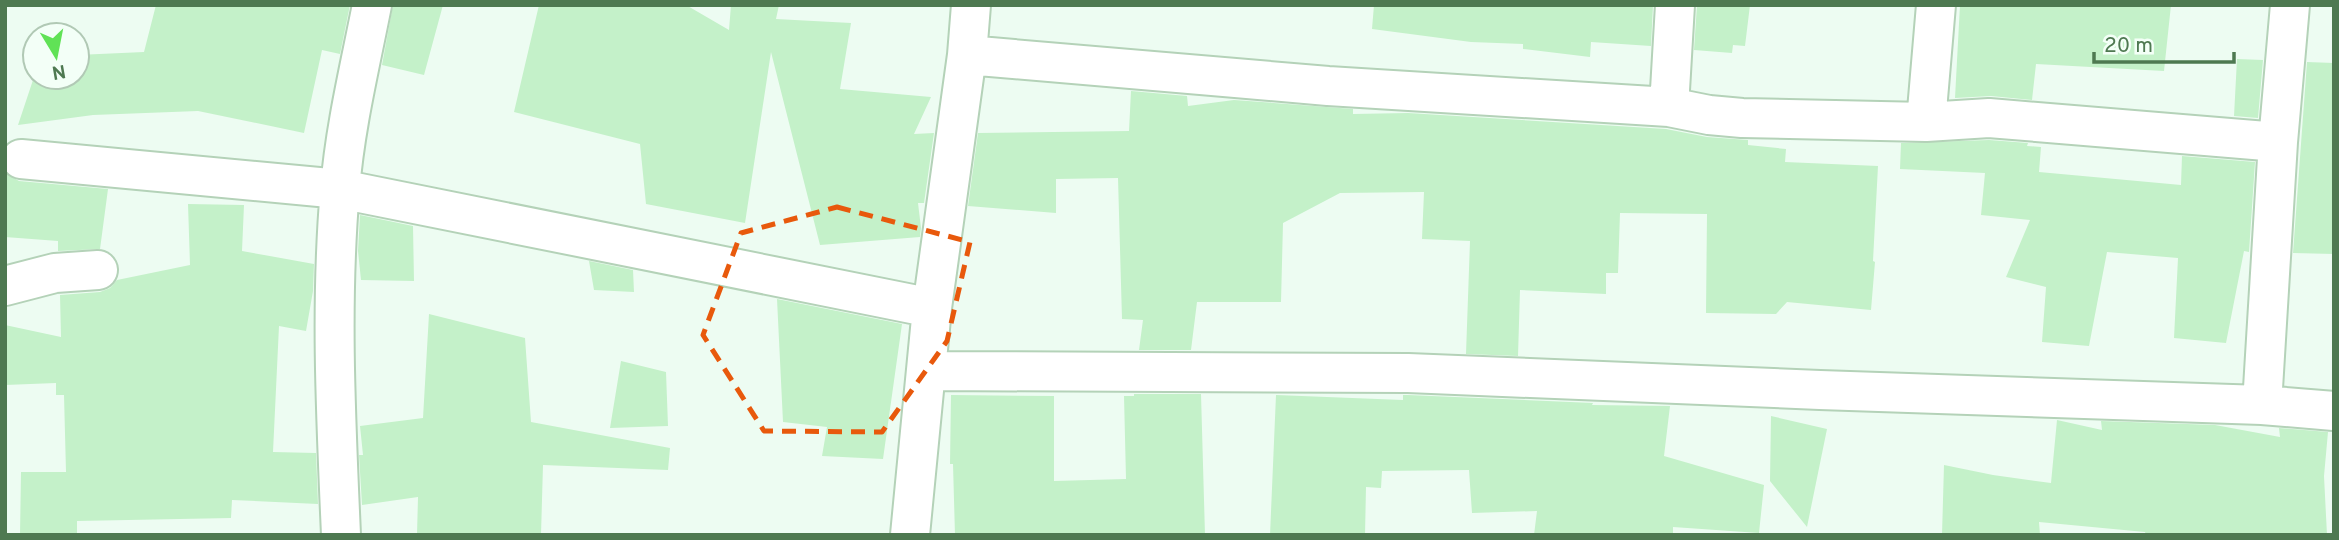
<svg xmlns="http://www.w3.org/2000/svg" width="2339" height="540" font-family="Overpass,sans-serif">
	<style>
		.building { fill: #c4f1c9 }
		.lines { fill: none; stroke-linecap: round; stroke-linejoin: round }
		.street-casing { stroke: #b4d2b8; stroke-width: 42 }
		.street { stroke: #fff; stroke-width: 38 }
		.marked { fill: none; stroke: #e8590c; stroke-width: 5; stroke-dasharray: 14 9; stroke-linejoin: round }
	</style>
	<rect width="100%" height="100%" fill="#edfcf2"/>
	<path class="building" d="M156,5H350L340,54L322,50L304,133L198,111L93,115L18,125L35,74V77H77V55L144,52Z
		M393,5H443L424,75L382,65Z
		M539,5H686L729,30L731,5H779L776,19L851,23L840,89L931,97L914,134L934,133L924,203H918L921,228L920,237L820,245L771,52L745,223L646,204L640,144L514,112Z
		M1374,5H1653L1651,46L1591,42L1590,57L1523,49V44L1471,42L1372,29Z
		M1697,5H1750L1745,46L1733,45L1732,53L1694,50Z
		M1960,5H2171L2164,71L2036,64L2032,100L1991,96L1955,98Z
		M2237,59L2263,60L2258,118L2234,116Z
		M2307,62L2334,63V254L2293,253Z
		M1131,91L1187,96L1188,106L1234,100L1353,109V114L1408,113L1666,129L1707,137L1748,140V145L1786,149L1785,162L1878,166L1873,261L1875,262L1871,310L1787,302L1776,314L1706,313L1707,214L1620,213L1618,273H1606V294L1520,290L1518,356L1466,354L1470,241L1422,239L1424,192L1340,193L1283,223L1281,302H1197L1191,350H1139L1143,320L1122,319L1118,178L1056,179V213L968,206L978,133L1129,131Z
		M1989,140L2028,143L2027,146L2041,147L2039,172L2181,185L2182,156L2255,162L2249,252L2244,251L2226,343L2174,338L2178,258L2107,252L2089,346L2042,342L2046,287L2006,277L2030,220L1981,215L1985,173L1900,169L1901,143Z
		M5,173L19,181L108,189L100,249L58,251V241L5,237Z
		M188,204L244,205L242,251L314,264L313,291L306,331L279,326L273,452L316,453L318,504L232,500L231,518L77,521V535H20L21,472H66L64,395H56V383L5,385V325L61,337L60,295L100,292L110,288L117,280L190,265Z
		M360,215L413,226L414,281L361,280L358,251Z
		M589,261L633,270L634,292L594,290Z
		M777,299L902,324L883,459L822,456L827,427L783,422Z
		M429,314L525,338L531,422L670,448L668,470L543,465L541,535H417L418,497L362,505L359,455H363L360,426L423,418Z
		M621,361L666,372L668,426L610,428Z
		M1134,394H1201L1205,535H955L953,464H950L951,395L1054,396V481L1126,479L1124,396H1134Z
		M1276,395L1403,400V395H1408L1593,403L1592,405L1670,406L1664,456L1764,485L1759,533L1673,527V535H1534L1537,511L1472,513L1469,470L1382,471L1381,488L1366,487L1365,535H1270Z
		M1771,416L1827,429L1807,527L1770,481Z
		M2057,420L2102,430L2101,421L2215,425L2280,437L2279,428L2328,432L2324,476L2327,535H2146L2145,532L2039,522L2040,535H1942L1944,465L1993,475L2051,483Z"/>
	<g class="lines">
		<g class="street-casing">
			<path id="street" d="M967,55L1328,86L1669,107L1709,115L1742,118L1926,122L1989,118L2278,142
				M1669,107L1675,5
				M1926,122L1936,5
				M21,159L340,189L932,308
				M5,286L55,273L98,270
				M928,371L1408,373L1820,390L2262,405L2334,411
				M2262,405L2278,142L2290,5
				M341,535C336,420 330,304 340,189C345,127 360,66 372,5
				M910,535L932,308L967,55L971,5"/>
		</g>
		<use href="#street" class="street"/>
	</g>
	<path class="marked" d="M837,207L970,242L947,341L882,432L764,431L703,335L741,233Z"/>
	<rect width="2339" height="540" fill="none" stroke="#4e7951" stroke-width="14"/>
	<g transform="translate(56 56) rotate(170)"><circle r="33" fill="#f3fff7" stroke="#b1c9b5" stroke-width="2"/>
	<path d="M0-5L12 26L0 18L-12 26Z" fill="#60e256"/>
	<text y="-10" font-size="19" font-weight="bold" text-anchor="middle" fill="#4e7951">N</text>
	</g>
	<path d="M2094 52v10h140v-10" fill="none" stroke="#4e7951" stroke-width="3.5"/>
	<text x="2104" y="52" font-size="21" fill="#4e7951" stroke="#f3fff7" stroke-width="5" paint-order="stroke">20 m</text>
</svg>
